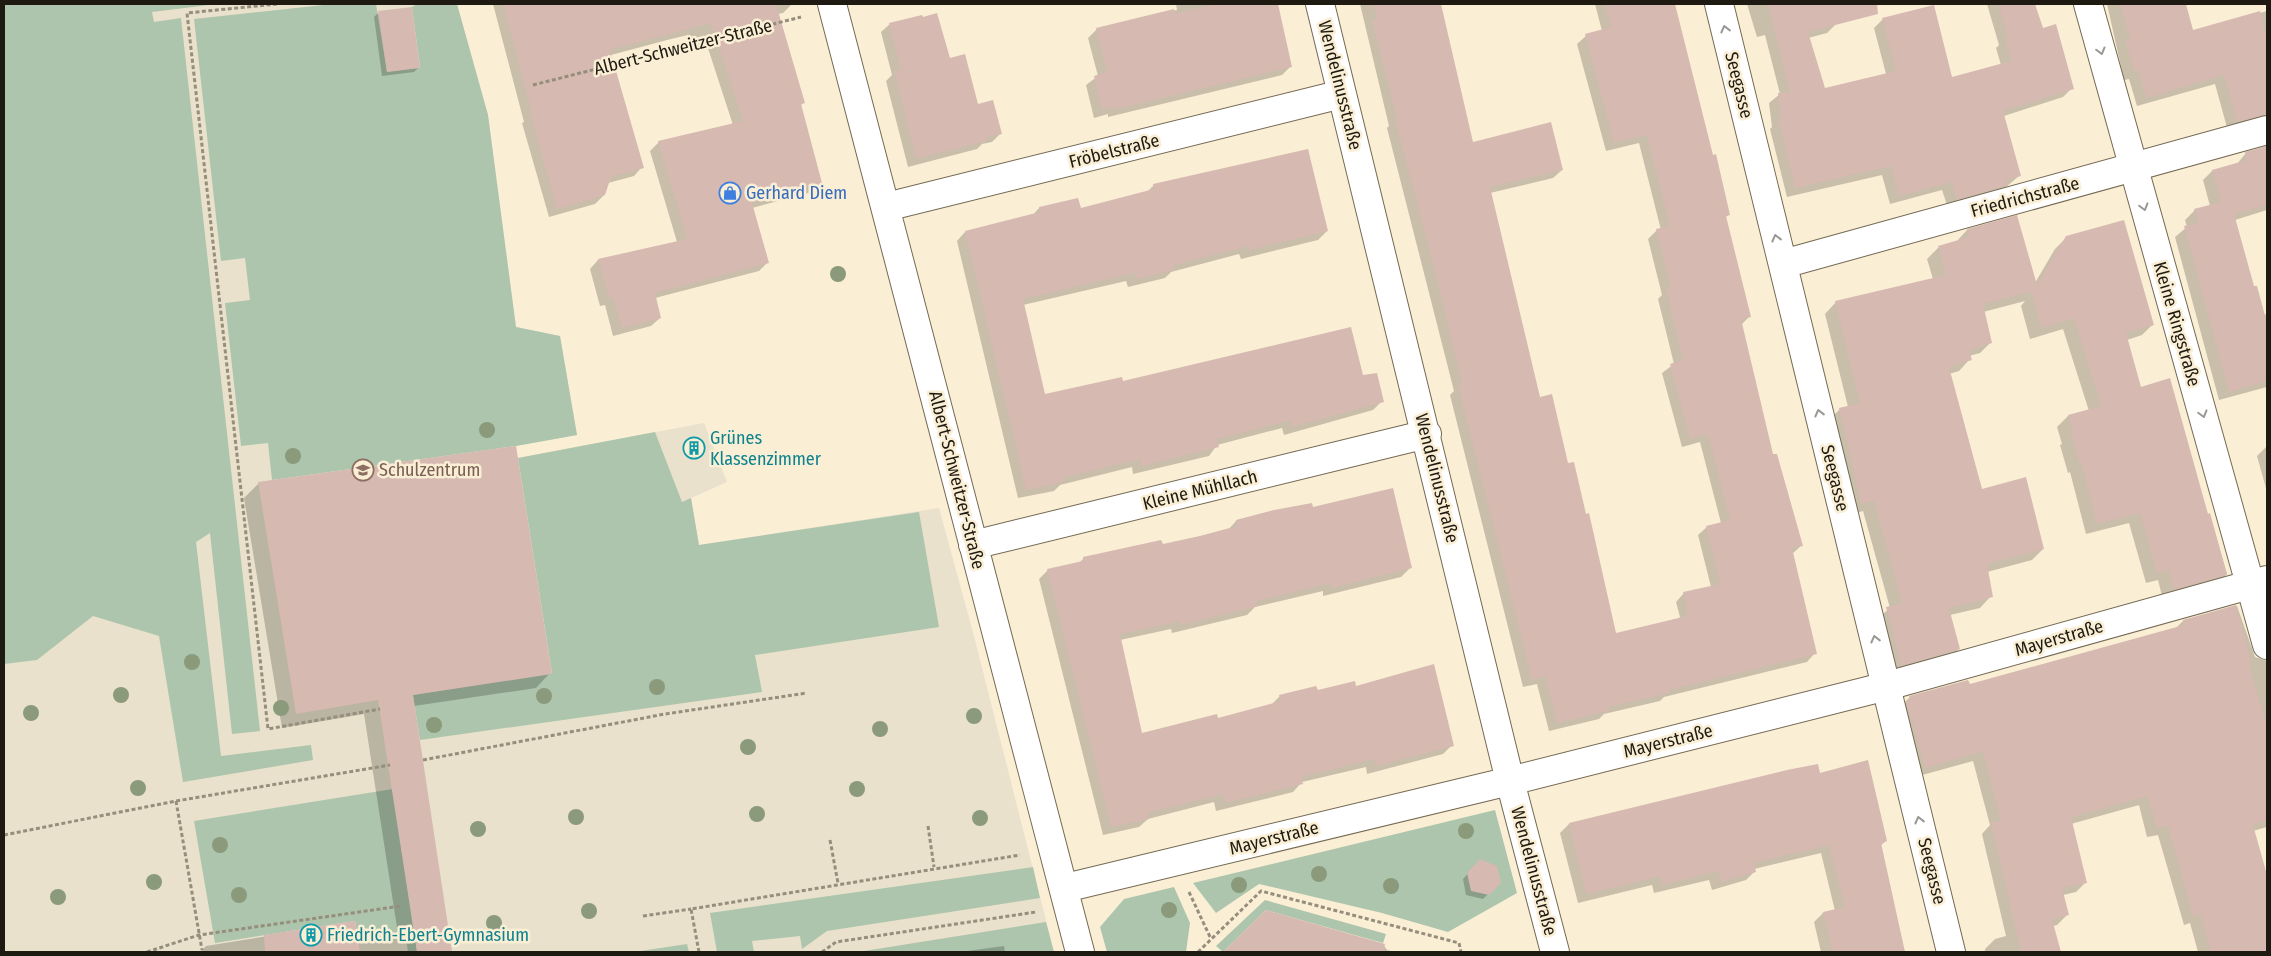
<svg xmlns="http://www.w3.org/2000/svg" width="2271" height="956" font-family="'Fira Sans Condensed',sans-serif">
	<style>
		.education { fill: #e9e1cb }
		.green { fill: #adc5ac }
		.shadow { fill: #0003 }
		.building { fill: #d6b9b1 }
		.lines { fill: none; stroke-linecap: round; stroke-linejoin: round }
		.minor-casing { stroke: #746953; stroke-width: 30 }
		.path { stroke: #968e7c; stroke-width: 3; stroke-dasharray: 4 2.5; stroke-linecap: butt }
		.minor { stroke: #fff; stroke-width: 28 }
		.tree { fill: #8a9a7a }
		.oneway { stroke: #9a9894 }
		.labels { text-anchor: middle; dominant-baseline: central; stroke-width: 5; stroke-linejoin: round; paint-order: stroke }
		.street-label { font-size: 18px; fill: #1e1a11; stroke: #faeed5 }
		.shop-label { font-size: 18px; fill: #366cbe; stroke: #faeed5; text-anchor: start }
		.culture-label { font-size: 18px; fill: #0d838f; stroke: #faeed5; text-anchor: start }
		.education-label { font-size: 18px; fill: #785e54; stroke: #faeed5; text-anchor: start }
	</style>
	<rect width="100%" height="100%" fill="#faeed5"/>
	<path class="education" d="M4,4H457L488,115L516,327L560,336L577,435L516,446L518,458L704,423L727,482L691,498L699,545L939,508L974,636L1054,952H4Z"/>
	<path class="green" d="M4,4H217L152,12L154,22L181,18L260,731L232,734L210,533L196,542L221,756L311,745L313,760L183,782L159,636L93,616L37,660L4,664Z
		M333,4H376L387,72L420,67L412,7L417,4H457L488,115L516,327L560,336L577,435L516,446L272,480L268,443L241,446L225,303L250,300L245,258L221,261L194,19Z
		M655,432L682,502L691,498L699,545L919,512L939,627L755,655L762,692L420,740L413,695L552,673L518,458Z
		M393,789L417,952H408L405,932L358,938L355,921L215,943L194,821Z
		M1495,810L1517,893L1448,932L1382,913L1259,884L1216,913L1193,883Z
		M1033,867L1040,898L827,931L802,949L800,936L752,941L754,952H717L710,913Z
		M1174,887L1190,923L1186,952H1107L1100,927L1124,899Z
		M1265,900L1386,934L1383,943L1266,910L1223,952L1216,946Z
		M1046,922L1054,952H858Z
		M687,944L689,952H634Z"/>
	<path class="shadow" d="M493,4H792L783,13L778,14L804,102L800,106L821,183L812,192L752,208L768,262L759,271L655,298L660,318L651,326L613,336L605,305L600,306L590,269L598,260L677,242L650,151L659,142L733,125L704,36L689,41L688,35L671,39L611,55L642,167L634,176L608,183L604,195L595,204L549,217L522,123L524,122Z
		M1176,4H1277L1291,66L1282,75L1108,117V114L1094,118L1086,85L1098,76L1088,38L1097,29L1177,10Z
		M1360,4H1439L1472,143L1562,170L1553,178L1490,193L1539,399L1567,464L1615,634L1678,619L1680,617L1676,602L1684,593L1711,587L1698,535L1707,527L1721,523L1700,442L1682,447L1662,373L1674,364L1658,299L1662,295L1648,239L1657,230H1661L1639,143L1606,151L1577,44L1586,36L1602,31L1595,4H1674L1712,157L1729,214L1725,218L1750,316L1741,325L1772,456L1802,545L1792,554L1815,653L1807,662L1664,697L1660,701L1604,714L1599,719L1549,731L1537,684L1523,687L1450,395L1454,391L1387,128L1389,126Z
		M1747,4H1831L1836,24L1827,33L1808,38L1824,89L1886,74L1874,28L1883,19L1952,79L2001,65L1996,48L1999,45L1987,4H2034L2042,29L2072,88L2063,97L2004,116L2020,175L1998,194L1948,208L1942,190L1890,204L1882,175L1787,197L1770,129L1772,127L1769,103L1780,94L1765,35L1757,37Z
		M2107,4H2185L2192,32L2267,11V127L2228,131L2215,84L2137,106L2129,79L2124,80Z
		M378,13L419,67L414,72L382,76L374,17Z
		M890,24L949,59L977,105L1000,134L992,142L982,144L977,149L908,167L886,81L892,75L881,32Z
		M2267,146V210L2235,220L2253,288L2264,315L2267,314V387L2219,400L2175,237L2187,227L2185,220L2195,210L2210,206L2203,180L2212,171L2237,164L2246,153Z
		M1154,185L1327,231L1318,240L1241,259L1239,254L1171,272L1165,278L1128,287L1126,281L1023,305L1044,396L1122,383L1363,377L1382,401L1373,410L1284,435L1282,428L1217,445L1209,456L1133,474L1132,467L1060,485L1054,491L1018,498L957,241L965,232L1032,216L1039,208L1080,209L1146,193Z
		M2016,217L2035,283L2055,249L2067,237L2153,324L2142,335L2127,340L2140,388L2207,515H2210L2227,574L2216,585L2163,600L2158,580L2146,583L2129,523L2086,534L2070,472L2068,473L2060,445L2062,444L2057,427L2068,416L2089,411L2063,329L2030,339L2021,306L2025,301L1983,312L1991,342L1980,353L1969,356L1970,359L1959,371L1949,374L1982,490L2043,549L2032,560L1987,572L1991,596L1980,608L1950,615L1959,649L1948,660L1890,676L1876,620L1890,608L1863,511L1850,515L1829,420L1840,409L1848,407L1825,314L1836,302L1933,279L1927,259L1938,248L1956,242L1967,230Z
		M2267,446V492L2257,456Z
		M259,483L550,673L536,688L414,706L450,952H194L201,951L206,946L354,922L357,940L398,934L364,714L282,728L244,498Z
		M1312,509L1410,568L1401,577L1323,596V591L1255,607L1247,615L1172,633L1171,629L1120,640L1141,734L1217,720L1271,705L1280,696L1355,688L1452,745L1443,754L1367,774L1366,767L1302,782L1293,792L1216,811L1214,802L1148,819L1139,827L1103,835L1039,579L1048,570L1078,564L1083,559L1162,545L1228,530L1236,521Z
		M2237,606L2255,657L2267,661V827L2253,831L2267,880V952H2198L2190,923L2184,925L2158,835L2147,837L2139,805L2071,824L2086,882L2076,892L2063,895L2067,915L2057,925L2053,926L2060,952H1985V949L1995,939L2006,936L1982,834L1990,825L1973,761L1915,777L1900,707L1910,697L1969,686L2175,629L2183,621Z
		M1819,775L1886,841L1880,846L1903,952H1821L1814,922L1823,913L1835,911L1821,853L1754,869L1755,871L1746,880L1712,890L1709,880L1654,893L1652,885L1578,903L1560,833L1569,824Z
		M1480,860L1499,883L1483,899L1466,895L1463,879Z
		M1266,911L1383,944L1387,950L1395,952H1224Z
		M1004,946L1005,952H960Z"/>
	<path class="building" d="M503,4H776L805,103L801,104L822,183L752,203L769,263L655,293L661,318L622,328L613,297L609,298L598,259L687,239L658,141L743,121L711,23L610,50L644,168L611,177L605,195L557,209L530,113H532Z
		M1215,4H1278L1292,67L1117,109L1116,107L1102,110L1094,76L1107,72L1096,28L1174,9L1175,14Z
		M1373,4H1441L1473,142L1551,122L1563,170L1490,187L1540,397L1552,394L1568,463L1574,462L1586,514L1589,513L1616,633L1687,616L1686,610H1688L1683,592L1720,584L1706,526L1730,520L1708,434L1690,439L1670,364L1683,360L1666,289L1671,288L1656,229L1670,226L1647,135L1614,143L1585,34L1611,27L1605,4H1675L1713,155L1716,154L1730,215L1726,216L1751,317L1741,319L1773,454H1777L1803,546L1792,548L1817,654L1669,690L1670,693L1608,707L1609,711L1557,723L1545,676L1532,680L1458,385L1462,384L1439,287L1395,119L1397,118L1372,20L1377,18Z
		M1768,4H1877L1878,14L1808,32L1825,88L1896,71L1882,18L1934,5L1952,77L2011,61L2005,38L2008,37L1998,4H2035L2043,28L2056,24L2074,89L2003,111L2021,176L2006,180L2008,185L1957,200L1951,182L1899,196L1891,166L1795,188L1778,119L1781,118L1778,93H1790Z
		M2120,4H2186L2193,30L2260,11L2267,38V115L2237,122L2224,75L2146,98L2138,70L2134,71L2125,40L2130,39Z
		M412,7L420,68L387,72L378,11Z
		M937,13L950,58L965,54L978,104L993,100L1002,134L986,137L987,141L916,159L894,71L901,70L889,23L922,15L923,17Z
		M2267,146V205L2234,214L2254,286H2257L2267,323V381L2229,392L2184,226L2198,223L2194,209L2221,202L2212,170L2247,160L2245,152Z
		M1308,149L1328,231L1249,250L1248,246L1174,265L1175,270L1136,279L1134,273L1023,299L1045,394L1122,377L1123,381L1351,327L1363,375L1377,373L1384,402L1292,427L1291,420L1217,439L1219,447L1142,466L1140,459L1063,478L1064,482L1026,490L965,231L1040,212L1039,207L1078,198L1081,208L1154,189L1153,184Z
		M2017,215L2037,285L2066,236L2124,220L2154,325L2126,333L2141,387L2170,378L2208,514L2210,513L2227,575L2174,590L2169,570L2157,573L2140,513L2097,524L2081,461L2079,462L2071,433L2073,432L2068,415L2101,406L2074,318L2041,328L2032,294L2034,291L1983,304L1992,343L1969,350L1972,360L1949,367L1982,489L2026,477L2044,549L1987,564L1993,597L1949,608L1960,649L1901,666L1886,607L1902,603L1874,501L1861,504L1839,408L1860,403L1835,301L1946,275L1938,246L1969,237L1967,229Z
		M516,446L552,674L413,695L452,952H417L378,700L296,714L258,482Z
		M1393,488L1412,568L1332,588L1331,583L1256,601L1258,606L1181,625L1180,621L1120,634L1142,733L1217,714L1218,718L1281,701L1279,695L1316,686L1318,690L1355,681L1356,686L1434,664L1454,746L1376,766L1374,759L1301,777L1303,784L1225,803L1223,794L1148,813L1149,819L1111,827L1047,569L1083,561V557L1161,540L1163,544L1200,536L1237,526L1236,520L1274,510L1312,503L1313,507Z
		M2236,605L2251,661L2248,662L2267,726V820L2253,825L2267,875V952H2211L2200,914L2193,916L2168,826L2157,828L2148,796L2071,817L2087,883L2062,888L2069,915L2052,919L2061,952H2021L1991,823L2001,821L1983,751L1925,768L1906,701L1910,699L1909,696L1968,680L1970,684L2184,625L2183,620Z
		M1868,760L1887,841L1881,843L1905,952H1833L1823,912L1845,907L1829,845L1754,863L1756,872L1721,882L1718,871L1663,885L1661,876L1586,894L1569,823L1787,770L1818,764L1820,773Z
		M1480,859L1497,866L1501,883L1489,895L1471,891L1467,873Z
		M1266,910L1385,944L1383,952H1223Z
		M355,921L360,952H265L264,935Z"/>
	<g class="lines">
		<g class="minor-casing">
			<path id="minor" d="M832,4L1080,952
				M1320,4L1510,781L1555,952
				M1719,4L1951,952
				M2088,4L2267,645
				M886,207L1342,94
				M1783,264L2267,130
				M973,545L1427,434
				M1065,888L1510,781L1887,686L2267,580"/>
		</g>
		<path class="path" d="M277,4L187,13L268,729L380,709
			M533,85L801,17
			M423,760L665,714L807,693
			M176,801L202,950
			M928,826L934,867
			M4,835L176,801L390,765
			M830,840L838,883
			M1189,892L1211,939
			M643,916L691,909
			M147,952L199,935L401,906
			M699,952L691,909L1020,855
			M822,952L836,942L1036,912
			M1198,952L1261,891L1459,943L1461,952"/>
		<use href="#minor" class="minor"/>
	</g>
	<g class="tree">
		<circle cx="838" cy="274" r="8"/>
		<circle cx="487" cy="430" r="8"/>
		<circle cx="293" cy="456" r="8"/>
		<circle cx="192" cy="662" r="8"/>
		<circle cx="657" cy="687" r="8"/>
		<circle cx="121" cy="695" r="8"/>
		<circle cx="544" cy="696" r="8"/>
		<circle cx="281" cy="708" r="8"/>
		<circle cx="31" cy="713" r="8"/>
		<circle cx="974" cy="716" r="8"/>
		<circle cx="434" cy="725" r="8"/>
		<circle cx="880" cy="729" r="8"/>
		<circle cx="748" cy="747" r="8"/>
		<circle cx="138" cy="788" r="8"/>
		<circle cx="857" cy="789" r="8"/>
		<circle cx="757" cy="814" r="8"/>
		<circle cx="576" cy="817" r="8"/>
		<circle cx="980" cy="818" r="8"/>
		<circle cx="478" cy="829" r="8"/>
		<circle cx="1466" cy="831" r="8"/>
		<circle cx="220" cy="845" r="8"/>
		<circle cx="1319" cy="874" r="8"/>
		<circle cx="154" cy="882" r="8"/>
		<circle cx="1239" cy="885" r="8"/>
		<circle cx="1391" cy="886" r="8"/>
		<circle cx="239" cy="895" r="8"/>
		<circle cx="58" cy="897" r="8"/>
		<circle cx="1169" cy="910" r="8"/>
		<circle cx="589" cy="911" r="8"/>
		<circle cx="494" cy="923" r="8"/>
	</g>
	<defs><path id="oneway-chevron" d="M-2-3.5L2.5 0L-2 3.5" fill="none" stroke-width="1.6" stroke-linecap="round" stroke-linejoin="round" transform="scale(1.25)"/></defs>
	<g class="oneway">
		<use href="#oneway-chevron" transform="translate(1725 29) rotate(-104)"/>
		<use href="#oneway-chevron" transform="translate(2101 51) rotate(75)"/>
		<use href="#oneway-chevron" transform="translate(2144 207) rotate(74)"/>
		<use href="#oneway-chevron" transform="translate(1776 238) rotate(-104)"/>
		<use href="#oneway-chevron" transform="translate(1819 413) rotate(-104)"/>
		<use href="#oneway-chevron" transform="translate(2203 414) rotate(74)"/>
		<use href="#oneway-chevron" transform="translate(1875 639) rotate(-104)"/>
		<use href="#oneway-chevron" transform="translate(1919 820) rotate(-104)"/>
	</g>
	<defs>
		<g id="shop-ring" transform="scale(1.125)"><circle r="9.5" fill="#faeed5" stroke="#3f7fe0" stroke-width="1.5"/><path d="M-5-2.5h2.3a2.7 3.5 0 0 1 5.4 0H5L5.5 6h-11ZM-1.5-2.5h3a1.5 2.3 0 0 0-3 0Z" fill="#3f7fe0"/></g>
		<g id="building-ring" transform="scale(1.125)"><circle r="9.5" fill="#faeed5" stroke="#0f9aa8" stroke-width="1.5"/><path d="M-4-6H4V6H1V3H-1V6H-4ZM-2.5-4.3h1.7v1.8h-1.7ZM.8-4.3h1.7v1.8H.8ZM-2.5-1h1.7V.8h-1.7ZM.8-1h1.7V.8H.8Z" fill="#0f9aa8"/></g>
		<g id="school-ring" transform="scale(1.125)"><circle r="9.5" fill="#faeed5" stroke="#8d6e63" stroke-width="1.5"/><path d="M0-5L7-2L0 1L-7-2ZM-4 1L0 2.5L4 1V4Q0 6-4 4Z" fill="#8d6e63"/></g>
	</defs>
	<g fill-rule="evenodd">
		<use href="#shop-ring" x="730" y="193"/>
		<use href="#building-ring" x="694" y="448"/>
		<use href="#school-ring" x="363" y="470"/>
		<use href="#building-ring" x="311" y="935"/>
	</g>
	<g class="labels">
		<g class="street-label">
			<text transform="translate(683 47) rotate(-14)">Albert-Schweitzer-Straße</text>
			<text transform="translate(1340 85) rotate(76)">Wendelinusstraße</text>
			<text transform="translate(1739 85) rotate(76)">Seegasse</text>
			<text transform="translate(1114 151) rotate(-14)">Fröbelstraße</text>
			<text transform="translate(2025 197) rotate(-15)">Friedrichstraße</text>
			<text transform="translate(2177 324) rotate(74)">Kleine Ringstraße</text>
			<text transform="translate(1437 478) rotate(76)">Wendelinusstraße</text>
			<text transform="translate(1835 478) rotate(76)">Seegasse</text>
			<text transform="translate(957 480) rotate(76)">Albert-Schweitzer-Straße</text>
			<text transform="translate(1200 490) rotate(-14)">Kleine Mühllach</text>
			<text transform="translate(2059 638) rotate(-16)">Mayerstraße</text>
			<text transform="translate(1668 741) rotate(-14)">Mayerstraße</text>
			<text transform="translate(1274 838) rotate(-14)">Mayerstraße</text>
			<text transform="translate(1534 871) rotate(75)">Wendelinusstraße</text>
			<text transform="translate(1932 871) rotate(76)">Seegasse</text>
		</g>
		<g class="shop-label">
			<text x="746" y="193">Gerhard Diem</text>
		</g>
		<g class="culture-label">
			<text x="710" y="438">Grünes<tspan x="710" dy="21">Klassenzimmer</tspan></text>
			<text x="327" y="935">Friedrich-Ebert-Gymnasium</text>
		</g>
		<g class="education-label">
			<text x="379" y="470">Schulzentrum</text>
		</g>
	</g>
	<rect width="2271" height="956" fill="none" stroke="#1e1a11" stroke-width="10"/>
</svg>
